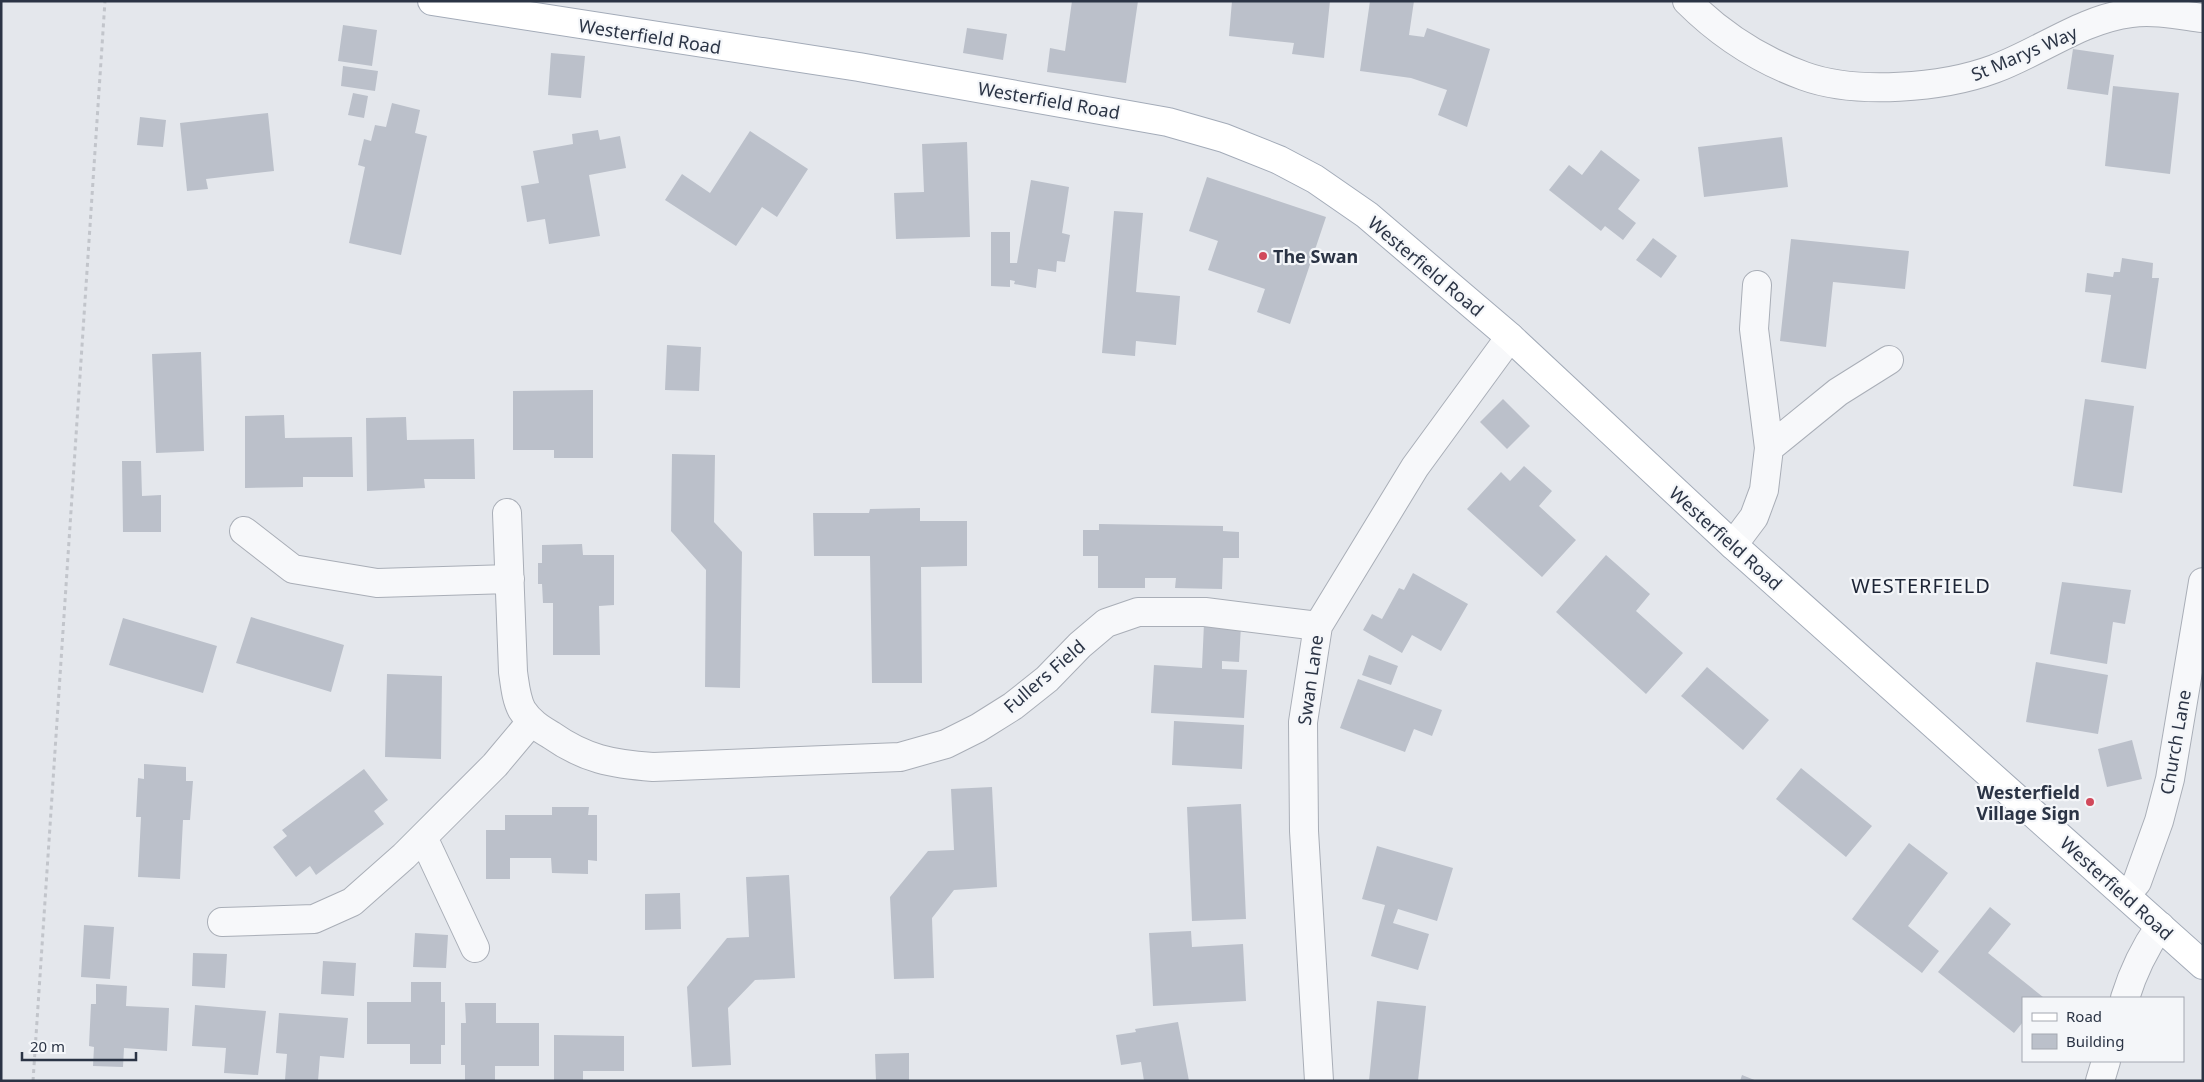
<svg xmlns="http://www.w3.org/2000/svg" width="2204" height="1082" font-family="'Noto Sans',sans-serif">
	<style>
		.building { fill: #bbc0ca }
		.lines { fill: none; stroke-linecap: round; stroke-linejoin: round }
		.minor-casing { stroke: #a9aeb7; stroke-width: 30 }
		.major-casing { stroke: #a3abb8; stroke-width: 30 }
		.path { stroke: #c2c5cb; stroke-width: 3; stroke-dasharray: 4 4; stroke-linecap: butt }
		.minor { stroke: #f7f8fa; stroke-width: 28 }
		.major { stroke: #fff; stroke-width: 28 }
		.poi-dot { fill: #d1495b; stroke: #f4f6f9; stroke-width: 2 }
		.labels { text-anchor: middle; dominant-baseline: central; stroke-width: 4.5; stroke-linejoin: round; paint-order: stroke }
		.street-label { font-size: 18px; fill: #2b3445; stroke: #f4f6f9 }
		.poi-label { font-size: 18px; font-weight: bold; fill: #2b3445; stroke: #f4f6f9; text-anchor: start }
		.quarter-label { font-size: 20px; letter-spacing: 1px; fill: #1d2536; stroke: #f4f6f9 }
	</style>
	<rect width="100%" height="100%" fill="#e4e7ec"/>
	<path class="building" d="M1072,1H1138L1126,83L1047,72L1050,48L1065,51Z
		M1232,1H1330L1324,58L1292,54L1294,43L1229,36Z
		M1370,1H1414L1409,35L1424,37L1427,28L1490,49L1467,127L1438,115L1447,90L1411,78L1360,71Z
		M343,25L377,30L372,66L338,61Z
		M967,28L1007,34L1003,60L963,53Z
		M2073,49L2114,55L2108,95L2067,89Z
		M551,53L585,56L581,98L548,95Z
		M343,66L378,71L375,91L341,86Z
		M2113,86L2179,93L2170,174L2105,166Z
		M353,93L368,96L364,118L348,115Z
		M392,103L420,110L415,133L427,136L401,255L349,243L365,167L358,165L364,139L371,141L375,125L386,127Z
		M268,113L274,171L206,179L208,189L187,191L180,123Z
		M140,117L166,120L163,147L137,145Z
		M598,130L600,140L620,136L626,168L589,175L600,236L549,244L545,219L527,222L521,186L539,183L533,151L573,144L572,134Z
		M750,131L808,169L777,217L762,207L736,246L665,200L682,174L710,193Z
		M1782,137L1788,187L1704,197L1698,147Z
		M967,142L970,237L896,239L894,193L924,192L922,144Z
		M1601,150L1640,180L1618,209L1636,223L1623,240L1605,226L1601,231L1549,190L1569,165L1582,175Z
		M1207,177L1326,217L1290,324L1257,312L1265,289L1208,270L1218,241L1189,231Z
		M1031,180L1069,187L1062,233L1070,235L1065,262L1057,261L1056,272L1038,269L1036,288L1014,284L1015,281L1010,280V287L991,286V232H1010V263H1017Z
		M1114,211L1143,213L1136,292L1180,296L1176,345L1136,341L1135,356L1102,353Z
		M1653,238L1677,256L1661,278L1636,260Z
		M1791,239L1909,251L1905,289L1833,282L1826,347L1780,341Z
		M2122,258L2153,263L2152,278H2159L2146,369L2101,362L2111,295L2085,292L2087,273L2113,277L2114,272H2120Z
		M667,345L701,347L699,391L665,390Z
		M201,352L204,451L156,453L152,354Z
		M593,390V458H554V450H513V391Z
		M1503,399L1530,426L1507,449L1480,422Z
		M2085,399L2134,406L2122,493L2073,486Z
		M284,415L285,438L352,437L353,477H303V487L245,488V416Z
		M406,417L407,440L474,439L475,479H424L425,488L367,491L366,418Z
		M672,454L715,455L714,522L742,552L740,688L705,687L706,570L671,531Z
		M122,461H141L142,496L161,495V532H123Z
		M1524,466L1552,491L1539,506L1576,540L1542,577L1467,509L1501,472L1510,481Z
		M920,508V521H967V566L921,567L922,683H872L870,556H814L813,513H869L870,509Z
		M1099,524L1223,526V531L1239,532V558H1223L1222,589L1175,588L1176,578H1145V588H1098V556H1083V530H1099Z
		M582,544L583,555H614V605L599,606L600,655H553V603H543L542,584H538V563H542V545Z
		M1606,555L1650,594L1636,611L1683,653L1646,694L1556,612Z
		M1413,573L1468,604L1441,651L1412,635L1402,653L1363,630L1372,614L1382,619L1399,588L1404,590Z
		M2062,582L2131,590L2125,624L2113,622L2107,664L2050,654Z
		M251,617L344,645L331,692L236,663Z
		M123,618L217,646L203,693L109,665Z
		M1204,623L1241,625L1239,662L1222,661V669L1247,670L1244,718L1151,713L1154,665L1202,668Z
		M1369,655L1398,666L1391,685L1362,675Z
		M2036,662L2108,675L2098,734L2026,722Z
		M1707,667L1769,720L1743,750L1681,696Z
		M387,674L442,676L441,759L385,757Z
		M1358,679L1442,710L1432,736L1414,729L1405,752L1340,728Z
		M1174,721L1244,725L1242,769L1172,765Z
		M2132,740L2142,779L2107,787L2098,749Z
		M144,764L186,767V781H193L190,820H183L180,879L138,877L141,817H136L138,778L144,779Z
		M1801,768L1872,826L1846,857L1776,799Z
		M364,769L388,800L374,811L384,824L316,875L310,866L296,877L273,847L287,836L282,830Z
		M992,787L997,887L954,890L932,918L934,978L894,979L890,897L928,851L954,850L951,789Z
		M1241,804L1246,919L1192,921L1187,807Z
		M552,807H589L588,815H597V861L588,860V874L552,873L551,858H510V879H486V830H505V815H552Z
		M1909,843L1948,873L1908,926L1939,951L1922,973L1852,919Z
		M1377,846L1453,868L1437,921L1398,909L1393,923L1429,934L1418,970L1371,956L1385,905L1362,899Z
		M789,875L795,978L755,980L728,1008L731,1065L692,1067L687,987L727,938L749,937L746,877Z
		M680,893L681,929L645,930V894Z
		M1990,907L2011,924L1988,953L2043,997L2041,998H2023V1022L2014,1033L1938,972Z
		M84,925L114,927L110,979L81,977Z
		M1191,931L1192,947L1243,944L1246,1001L1153,1006L1149,933Z
		M415,933L448,935L446,968L413,967Z
		M193,953L227,954L225,988L192,986Z
		M323,961L356,963L354,996L321,994Z
		M411,982H441V1002H445V1045H441V1064H410V1044H367V1002H411Z
		M96,984L127,986L126,1006L169,1008L167,1051L124,1048L123,1067L93,1066L94,1047L89,1046L91,1004H96Z
		M1377,1001L1426,1006L1418,1081H1369Z
		M465,1003H496V1023H539V1066H495V1081H465V1065H461V1023H466Z
		M195,1005L266,1011L258,1075L224,1073L226,1048L192,1046Z
		M279,1013L348,1018L344,1058L320,1056L318,1081L285,1080L287,1054L276,1053Z
		M1178,1022L1189,1081H1144L1141,1062L1121,1065L1116,1035L1136,1032L1135,1029Z
		M554,1035L624,1036V1071H583V1081H554Z
		M909,1053V1081H876L875,1054Z
		M1742,1075L1757,1081H1740Z"/>
	<g class="lines">
		<g class="minor-casing">
			<path id="minor" d="M1687,1C1720,34 1760,60 1804,76C1856,95 1943,88 1994,69C2040,52 2082,19 2131,13C2155,10 2179,15 2203,18
				M1769,448L1838,392L1889,360
				M507,513L513,672C515,685 516,699 522,710C530,722 539,728 551,735C585,759 612,764 653,767L900,757L946,744L978,728L1013,706L1047,679L1080,645L1106,623L1138,612H1205L1318,626
				M244,531L293,569L377,583L510,579
				M1733,545L1754,517L1764,490L1769,448L1754,329L1757,285
				M423,837L475,948
				M2126,895L2137,882L2159,821L2170,779L2203,582
				M222,922L314,919L352,902L404,856L495,765L531,722
				M2125,998C2133,972 2144,949 2160,926
				M1319,1081L1304,831L1303,722L1318,626L1415,467L1510,337
				M2100,1081L2106,1061"/>
		</g>
		<g class="major-casing">
			<path id="major" d="M432,1L859,67L1168,122L1224,138L1279,160L1315,179L1367,215L1510,337L1733,545L2203,965"/>
		</g>
		<path class="path" d="M33,1081L105,1"/>
		<use href="#minor" class="minor"/>
		<use href="#major" class="major"/>
	</g>
	<g class="poi-dot">
		<circle cx="1263" cy="256" r="5"/>
		<circle cx="2090" cy="802" r="5"/>
	</g>
	<g class="labels">
		<g class="street-label">
			<text transform="translate(650 36) rotate(9)">Westerfield Road</text>
			<text transform="translate(2024 53) rotate(-23)">St Marys Way</text>
			<text transform="translate(1049 100) rotate(10)">Westerfield Road</text>
			<text transform="translate(1426 266) rotate(40)">Westerfield Road</text>
			<text transform="translate(1726 538) rotate(42)">Westerfield Road</text>
			<text transform="translate(1044 676) rotate(-41)">Fullers Field</text>
			<text transform="translate(1310 680) rotate(-82)">Swan Lane</text>
			<text transform="translate(2175 742) rotate(-80)">Church Lane</text>
			<text transform="translate(2117 888) rotate(42)">Westerfield Road</text>
		</g>
		<g class="poi-label">
			<text x="1273" y="256">The Swan</text>
			<text x="2080" y="792" text-anchor="end">Westerfield<tspan x="2080" dy="21">Village Sign</tspan></text>
		</g>
		<g class="quarter-label">
			<text x="1921" y="585">WESTERFIELD</text>
		</g>
	</g>
	<rect width="2204" height="1082" fill="none" stroke="#2b3445" stroke-width="5"/>
	<rect x="2022" y="997" width="162" height="65" fill="#f4f6f9" stroke="#a4a8b1"/>
	<rect x="2032" y="1013" width="25" height="8" fill="#ffffff" stroke="#a4a8b1"/>
	<text x="2066" y="1022" font-size="15" fill="#2b3445">Road</text>
	<rect x="2032" y="1034" width="25" height="15" fill="#bbc0ca" stroke="#a4a8b1"/>
	<text x="2066" y="1047" font-size="15" fill="#2b3445">Building</text>
	<path d="M22 1052v8h114v-8" fill="none" stroke="#2b3445" stroke-width="2.5"/>
	<text x="30" y="1052" font-size="15" fill="#2b3445" stroke="#f4f6f9" stroke-width="4" paint-order="stroke">20 m</text>
</svg>
